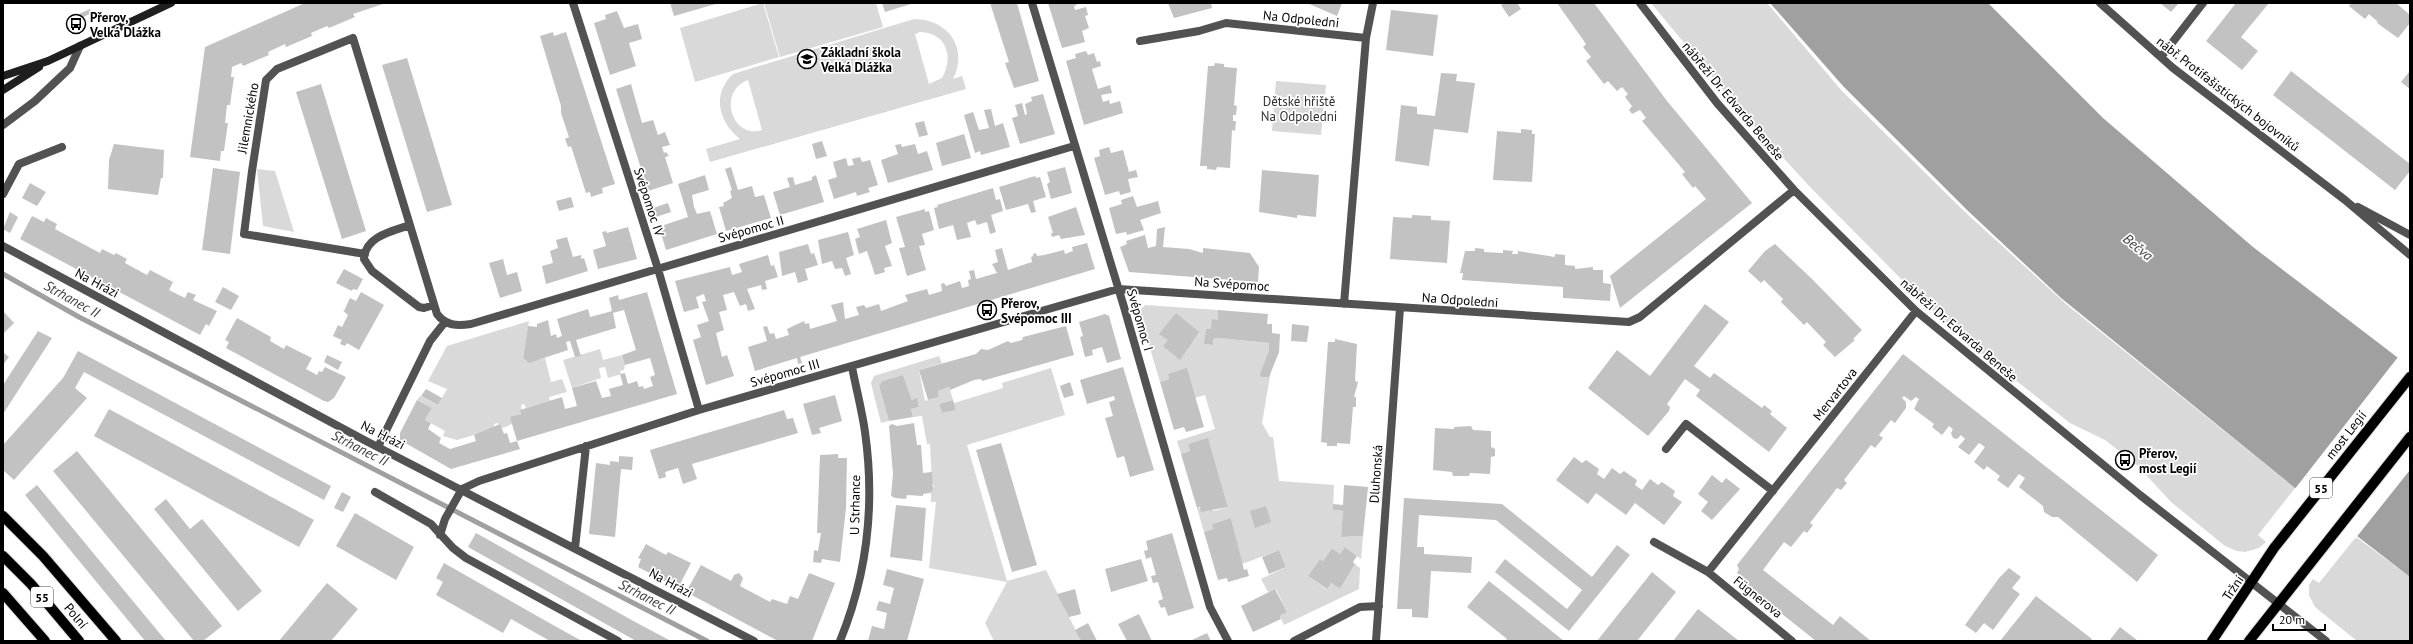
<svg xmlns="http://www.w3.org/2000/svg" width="2413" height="644" font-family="'PT Sans',sans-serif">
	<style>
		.green { fill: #d9d9d9; fill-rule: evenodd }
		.water { fill: #a0a0a0 }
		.pier { fill: #fff }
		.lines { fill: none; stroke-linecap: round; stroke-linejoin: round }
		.stream { stroke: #a0a0a0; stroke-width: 5 }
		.building { fill: #c2c2c2 }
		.primary-casing { stroke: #dbdbdb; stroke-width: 12 }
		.street { stroke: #525252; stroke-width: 8 }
		.secondary { stroke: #1f1f1f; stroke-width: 8 }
		.primary { stroke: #000; stroke-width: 10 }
		.labels { text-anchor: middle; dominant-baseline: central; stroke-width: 3.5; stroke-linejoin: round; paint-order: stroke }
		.shield { fill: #fff; stroke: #4c4c4c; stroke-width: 1 }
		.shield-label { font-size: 12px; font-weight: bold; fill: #000 }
		.poi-label { font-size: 13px; font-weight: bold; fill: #000; stroke: #fff; text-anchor: start }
		.street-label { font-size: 13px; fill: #000; stroke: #fff }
		.park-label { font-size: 13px; fill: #303030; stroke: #fff }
		.water-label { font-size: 14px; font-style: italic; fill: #414141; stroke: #fff }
	</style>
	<rect width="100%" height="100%" fill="#fff"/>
	<path class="green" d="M763,3L779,57L695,82L680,28Z
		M764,3H876L883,27L780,57Z
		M1651,3H1767L1842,91L1965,212L2066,304L2295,488L2258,535L2266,542L2259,548L2245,552L2237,551L2225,546L2171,502L2137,465L2105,440L2070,423L1982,354L1926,304L1811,188L1744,115Z
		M914,19C947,19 969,47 953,79L962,76L966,89L710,162L706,149L740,139C719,122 711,95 733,74ZM920,32C947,33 954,57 942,78L929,84L915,34ZM748,80L762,130C733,140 716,92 748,80Z
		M1276,81L1326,85L1321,135L1272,131Z
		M257,169L275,171L294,232L263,226Z
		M1145,305L1218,310V320L1212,329H1206L1205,344L1213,345V339L1219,338L1270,343L1271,370L1262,423L1270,437H1273L1279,481L1334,485L1333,510L1343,511L1341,537L1363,536L1361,559L1345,547L1340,554L1332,548L1323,561L1320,559L1308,576L1326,589L1331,583L1340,589L1355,564L1360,568L1359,589L1284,625L1280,616L1287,612L1276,589L1268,592L1261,579L1286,567L1279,550L1242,564L1231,518L1212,524L1213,529L1204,532L1197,508L1212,509L1213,511L1228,507L1226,500L1208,439L1188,444L1190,451L1181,454L1177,441L1215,429L1205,395L1194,398L1187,369L1168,374L1169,379L1160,382L1139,311Z
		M529,321L523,358L529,362L545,358L551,382L562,379L567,392L549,397L550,401L526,408L524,404L521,405C524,416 513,425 502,428L498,423L494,424V429L457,440L443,436L445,431L425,420L432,408L417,400L420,396L438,405L447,389L428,381L447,346Z
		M600,349L603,360L622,355L625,365L624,370L620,371L621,374L608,378L605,367L599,368L601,378L572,388L563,360Z
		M939,356L942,363L919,370L925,401L939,397L938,391L949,387L953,400L939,404L942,413L956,410L954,403L1003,388L1002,383L1051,368L1065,415L967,445L1007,581L1046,570L1081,641H994L985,623L1007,582L929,568L936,502H931V492L934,486L932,482L930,444H927L922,416L913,417L911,409L919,407L917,399L912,400L903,375L882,381L879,386L889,421L881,423L871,383L874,376Z
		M2356,537L2410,577V641H2357L2315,607L2309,595V585L2313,579L2319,583Z"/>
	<path class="water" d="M1770,3H1988L2103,118L2253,247L2410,367V577L2295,488L2061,298L1968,211L1843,86Z"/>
	<path class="pier" d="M2398,357L2410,365V470L2355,539L2294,490Z"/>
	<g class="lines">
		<path class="stream" d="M3,274L79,317L707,641"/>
	</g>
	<path class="building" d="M305,3H386L353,14L355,17L329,28L327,26L311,33L312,36L286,47L285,44L268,52L269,55L243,66L241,63L232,67L231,77H234L230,105H227L225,123H228L224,151H221L220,161L190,157L205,47Z
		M670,3H719L674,16Z
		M882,3H914L885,12Z
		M990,3H1017L1039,81L1014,88L1005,63L1009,62Z
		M1048,3H1076L1077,5L1074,6L1075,10L1086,7L1088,15L1085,16L1089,28L1082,31L1085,42L1062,48Z
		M1168,3H1211L1212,8L1174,18Z
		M1307,3H1342L1337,16Z
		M1504,3H1517L1521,9L1509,17L1501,5Z
		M1557,3H1594L1667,101L1752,203L1620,308L1610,276L1706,199L1695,186L1693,188L1682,174L1685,172L1642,121L1646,118L1640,110L1632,114L1629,110L1632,106L1625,97L1628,94L1622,87L1617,91L1608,81L1604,84L1586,61L1591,57L1583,47L1586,44Z
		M2160,3H2179L2171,12Z
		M2236,3H2269L2241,37L2258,51L2242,70L2206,41Z
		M2351,3H2396L2410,15V23L2398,38L2377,23L2378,22L2369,14L2365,19L2349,6Z
		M90,9L92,13L81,18L79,14Z
		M1391,10L1438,15L1433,56L1386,50Z
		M617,11L624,28L638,24L642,39L629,43L636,66L610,75L594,23L606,19L605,15Z
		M553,32L554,36L566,32L615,184L602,188L603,193L591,197L590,192L586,193L571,146L568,147L565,139L569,137L561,113V106L540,36Z
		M1086,51L1088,55L1094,53L1097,62L1100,61L1101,66L1092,69L1098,89L1110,85L1112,93L1101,95L1103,102L1109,100L1110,104L1120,101L1123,113L1084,125L1066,61L1076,58L1075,54Z
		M407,58L452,205L427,212L382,65Z
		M1215,63L1224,64V67L1237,68L1234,105L1237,106L1236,115H1233V121H1236L1235,131L1232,130L1230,168L1217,167L1216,170L1207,169V166H1200L1208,66H1214Z
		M2291,71L2410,164V171L2395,190L2273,95Z
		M2410,71V89L2401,82Z
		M1441,73L1457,74L1456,81L1475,83L1468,133L1434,129L1429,166L1395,161L1401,105L1417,107V114L1435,116Z
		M321,84L366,231L342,239L296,92Z
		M631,84L642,123L653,120L658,135L665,132L670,145L662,147L664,153L666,152L669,156L665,157L673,183L648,191L616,89Z
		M1043,94L1055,134L1020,144L1012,118L1018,116L1015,105L1022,103L1025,115L1027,114L1025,104L1032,101L1031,97Z
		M991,109L995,126L1003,123L1010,147L981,155L980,151L975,153L964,115L973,112L979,130L989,128L984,110Z
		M924,121L928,135L919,137L915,123Z
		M1521,129L1532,130V134H1535L1532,182L1493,180L1497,131L1521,133Z
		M964,134L971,158L942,166L936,143Z
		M822,141L827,156L816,159L812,144Z
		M114,144L164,150L163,178H161L158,195L108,189L109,160Z
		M901,144L902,147L915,144L918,154L927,151L933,170L888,183L881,160L898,154L895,145Z
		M1109,147L1111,153L1123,150L1129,172L1136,170L1138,177L1128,179L1131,192L1120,195L1119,191L1105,195L1094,158L1100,156L1099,150Z
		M860,157L862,162L870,160L878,185L868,188L870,192L857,196L856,192L834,199L828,180L837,177L833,162L846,158L848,166L854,165L852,159Z
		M731,167L738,190L752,186L755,197L764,195L771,218L726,231L719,207L724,206L723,203L732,198L730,191L732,190L725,169Z
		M1065,167L1072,193L1051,199L1047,184L1050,182L1047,172Z
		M213,168L240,172L230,254L202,250Z
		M1262,170L1319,175L1316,217L1297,215V218L1259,212Z
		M705,175L709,190L692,195L694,207L697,214L710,211L717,234L666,250L660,230L665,229L664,225L688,217L678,184Z
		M816,175L824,202L780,215L773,192L790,187L787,178L793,177L795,185L812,180V177Z
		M1035,176L1036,178L1040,177L1046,197L1033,201L1036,212L1031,213L1028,204L1006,210L999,187Z
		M30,183L46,192L37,206L22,198Z
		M993,188L996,200L1000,199L1003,211L991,215L996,232L990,234L987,222L977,225L975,220L967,223L971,237L957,240L953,225L939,229L934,208L938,207L937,205Z
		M1133,196L1137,207L1158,201L1161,213L1140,220L1144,230L1127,235L1126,232L1116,234L1109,208L1122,204L1121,200Z
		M571,197L574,207L559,211L556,201Z
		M668,203L671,212L656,217L653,208Z
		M1076,207L1085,235L1061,239L1059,235L1052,237L1051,233H1053L1048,217Z
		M925,209V212L929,211L934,230L922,234L925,245L919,246L926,270L907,276L899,248L905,247L896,217Z
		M10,212L18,217L10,233L3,229Z
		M1412,215L1431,216V220L1450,221L1447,263L1390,259L1393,217L1412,218Z
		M32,216L44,222L46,218L57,224L55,229L100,253L102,249L114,255L116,253L127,259L125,263L147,275L150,270L173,282L169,290L185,298L188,292L196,295L193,300L217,311L209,326L206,324L200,335L20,239Z
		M886,220L892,243L885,246L892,266L884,268L885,272L875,275L867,251L859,254L855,239L860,237L857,229Z
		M628,227L637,259L598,269L593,250L606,246L602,232L606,231L607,233Z
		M1165,227L1163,247L1189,249L1203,253V248L1250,253L1259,267L1258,282L1129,272L1120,247L1127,244L1126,241L1145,235L1148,248L1156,246L1157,229Z
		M848,232L854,255L846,258L851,274L845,276L842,268L835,269L832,261L822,264L818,240Z
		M567,237L573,257L581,255V259L584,258L588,271L546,284L542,266L553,263L550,251L558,248L556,240Z
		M1087,243L1095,269L800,357L802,363L798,364L797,358L755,371L748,347L767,341L763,327L767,326L770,334L774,333L776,339L789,335L787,329L804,321L805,324L809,323L810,329L837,321L831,305L843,302L845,319L859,315L856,307L864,305L866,308L879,304L881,311L908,301L905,295L927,289L929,295L942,291L941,284L944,283L946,286L960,281L962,288L969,286L968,280L971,279L969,271L974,270L976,279L997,273L992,264L998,262L995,250L1002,248L1008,270L1032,262L1031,257L1033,256V254L1036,253L1037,256L1044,255L1064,250L1065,254L1073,251L1072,247Z
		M808,244L811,254L814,253L818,265L805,269L808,280L798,283L795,272L782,276L779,252Z
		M1775,244L1812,279L1862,330L1853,339L1855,340L1835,357L1823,345L1826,342L1807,322L1804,325L1781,302L1783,299L1764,280L1761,283L1748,271L1765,251Z
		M1475,248L1484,249V252L1503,253V250L1513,251L1512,254H1518V251L1555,257V254L1565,255V265L1575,266V269L1593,267V270H1603V283L1611,284L1610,301L1563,298V287L1462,280L1463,273H1460L1465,251H1475Z
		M768,255L771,266L774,265L778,277L765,281L767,289L762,290L761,285L747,289L755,309L748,311L746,304L740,306L734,292L723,295L727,310L719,312L724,330L716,333L722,357L727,355L734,376L706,385L693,340L701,337L697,325L709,321L702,302L706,301L704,294L696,297L699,308L684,312L675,281L730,267L732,275L742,272L739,264Z
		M503,259L507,275L517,272L522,291L500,298L489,263Z
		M344,269L363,279L357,290L353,289L352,291L336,283Z
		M223,287L239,296L231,310L215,302Z
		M361,292L384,305L359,350L347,343L345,346L340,344L342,340L333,336L338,325L342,327L348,315L341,309L344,311L350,298L356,301Z
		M647,292L677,394L517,441L510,417L521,414L520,410L562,397L565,409L577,406L572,388L596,381L602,398L611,396L609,389L623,385L620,374L625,373L628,384L637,381L639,387L643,386L644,389L653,386L650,377L655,375L650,358L625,365L622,355L636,350L624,310L613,313L616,328L576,340L581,356L575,357L570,341L566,342L568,350L529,363L523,358L528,326L537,327V324L548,320L551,336L556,334L557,338L562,336L557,319L588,309L590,317L605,313L612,311L609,298L618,295L619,300Z
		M1705,304L1729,322L1694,366L1710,378L1714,373L1762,408L1764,405L1772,411L1770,414L1787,428L1769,452L1696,396L1700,390L1685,379L1667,404L1670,407L1669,411L1648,436L1588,388L1617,350L1650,376Z
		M1218,310L1268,314L1267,324H1272V333L1280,334L1279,352L1269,377H1261L1260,374L1269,351V343L1218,338L1213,339V345L1204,344L1206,329H1211L1212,319L1218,320Z
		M3,311L14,323L3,334Z
		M1176,313L1199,332L1180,360L1163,346L1168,340L1159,334Z
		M1105,314L1109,316L1121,359L1107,363L1102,347L1092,350L1093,355L1085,357L1080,337L1083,336L1079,322Z
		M237,318L271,337L270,341L284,349L286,345L312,358L306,369L317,375L319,371L322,372L325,367L346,377L334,398L328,402L324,401L226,348L229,342L225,340Z
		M1292,324L1309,326L1307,342L1291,341Z
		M1066,326L1074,355L982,381L981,379L974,380L950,390L949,387L938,391L939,397L928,400L919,370L976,354L981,349L988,350L1008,341L1011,343L1022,340L1023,337Z
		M38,331L52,338L3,414V385Z
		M1335,339L1357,344L1355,381L1358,382L1354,397H1356V407H1353L1350,444L1337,443V446H1327V443L1321,442L1328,342H1335Z
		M78,351L331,486L324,500L84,372L75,388L87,398L14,480L3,470V445L63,378Z
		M3,352L9,357L3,365Z
		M1903,354L2158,555L2137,582L2058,517H2052L2044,512L2043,506L2019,487L2025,478L2019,474L2008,488L1997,480L2000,476L1987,466L1984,470L1974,462L1985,447L1979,443L1969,455L1958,447L1965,439L1961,435L1957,439L1953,438L1951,433L1953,429L1949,426L1942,435L1932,427L1934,424L1914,409L1919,399L1916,397L1911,401L1904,396L1902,398L1906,402V408L1895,423L1891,420L1879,435L1883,438L1875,448L1871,445L1844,480L1847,483L1841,490L1837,488L1810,523L1813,525L1807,533L1804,531L1791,547L1784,542L1763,570L1833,625L1840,616L1871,641H1816L1747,586L1749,583L1737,573L1739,569L1737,565Z
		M327,355L342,362L338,370L324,362Z
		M1123,367L1154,470L1130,477L1124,456L1117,458L1105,418L1113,416L1109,402L1115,400L1114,396L1087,404L1080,380Z
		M1187,368L1204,427L1186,432L1184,427L1174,430L1160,382L1169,379L1168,374Z
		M903,375L912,400L917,398L919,407L911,409L913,417L889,421L879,386L882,381Z
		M1070,382L1074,395L1064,398L1060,386Z
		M426,389L442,398L438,405L421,396Z
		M835,395L842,421L819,428L821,433L812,435L803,404Z
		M417,400L432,408L425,420L431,423L428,429L441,438L439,443L450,449L476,441L474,435L500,424L504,434L507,433L510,443L517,441L520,449L451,469L400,440V433Z
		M953,400L956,410L942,413L939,404Z
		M109,409L314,520L299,547L94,436Z
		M784,410L787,419L793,418L798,433L692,464L697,479L683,484L678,468L665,472L666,477L659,479L650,450Z
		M914,423L917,445H921L923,473L932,472L933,490L930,493L923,494V496L907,495L906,499L895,498L891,496L893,474L889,426L892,424L897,426Z
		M1471,426L1473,430L1491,431V447L1495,449V456L1491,457L1490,474L1470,473L1469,476H1453L1452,472L1433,470L1435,428L1454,429V427Z
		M1208,438L1228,507L1201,512L1200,507L1197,508L1181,454L1190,451L1188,444Z
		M1001,443L1037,565L1012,572L976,450Z
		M77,451L222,626L203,641H194L53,471Z
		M838,454V458H847L846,508L840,562L822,559L821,563L813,562L814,550L818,551L821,533H817L820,455Z
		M619,456L633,457L632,470L621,469L615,537L589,534L596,463L610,465V461L619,462Z
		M1574,457L1582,463L1586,460L1599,469L1597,474L1604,479L1612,468L1620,474L1624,471L1637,480L1635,485L1642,490L1650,479L1658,485L1662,482L1675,491L1673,496L1682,502L1664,525L1635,503L1626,515L1596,493L1588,504L1556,480Z
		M1712,475L1722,483L1726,478L1740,489L1712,520L1701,511L1708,502L1698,494Z
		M37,485L166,641H145L25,495Z
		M1344,485L1368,487L1363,536L1341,537L1343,511L1333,510V504L1343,505Z
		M342,492L351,497L343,512L334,508Z
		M1404,498L1502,504L1592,577L1617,545L1630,555L1569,631L1495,572L1505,559L1567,609L1582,590L1496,520L1419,515L1417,547H1424V554L1472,557L1471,573L1431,571L1428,618L1412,617V609H1397Z
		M166,499L190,529L202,519L262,591L238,611L154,509Z
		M896,505L926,508L922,561L890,557Z
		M1266,506L1271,522L1255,528L1250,511Z
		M355,513L414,547L396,580L336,546Z
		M1231,518L1244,570L1247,569L1249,576L1228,582L1227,578L1218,580L1204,532L1213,529L1212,524Z
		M476,533L637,623L671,641H636L629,637L468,547Z
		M1172,533L1194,608L1168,616L1165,607L1161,608L1158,601L1163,599L1158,582L1153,583L1151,576L1156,575L1151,557L1146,559L1144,551L1148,550L1146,541Z
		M646,544L666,555L668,552L691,563L678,588L638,567L641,559L638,558Z
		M1345,547L1357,556L1353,562L1355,564L1340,589L1331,583L1327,589L1308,576L1320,559L1323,561L1332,548L1340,554Z
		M1279,550L1286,567L1269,574L1262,557Z
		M1141,559L1148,581L1111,592L1105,569Z
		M444,563L553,625L582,641H550L511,619L503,633L436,595L443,582L436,578Z
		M701,565L731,581L734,575L739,573L743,578L740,586L770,602L772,599L787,604L790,596L798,599L809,573L835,583L812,641H778L686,592Z
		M2009,568L2021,577L2012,588L2020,594L1993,630L1984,623L1976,633L1965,625L1999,578Z
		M887,569L924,579L907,641H868L872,626L884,629L887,613L876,610L879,601L890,604L894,588L883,585Z
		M1652,572L1676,592L1637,641H1597Z
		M1489,581L1564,641H1505L1507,639L1467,607Z
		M327,583L358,609L331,641H279Z
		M1075,589L1081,614L1069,617L1057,594Z
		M1275,589L1287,612L1280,616L1281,619L1253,632L1241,606Z
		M2036,596L2092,639L2091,641H2000Z
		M1698,609L1711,619L1739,641H1673Z
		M1139,614L1152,641H1127L1118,624Z
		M1088,623L1097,641H1081L1075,630Z
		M2120,627L2138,641H2109Z
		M1207,633L1211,641H1190Z"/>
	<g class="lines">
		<g class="primary-casing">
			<path id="primary" d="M3,516L43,556L116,641
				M3,556L31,584L79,641
				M3,593L45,641
				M2212,641L2274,548L2410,377
				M2249,641L2410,437"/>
		</g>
		<path class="street" d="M573,3L658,269L699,410
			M1032,3L1124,307L1210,607L1228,641
			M1640,3L1717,103L1794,190L1916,311L2140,495L2326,641
			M2100,3L2173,68L2345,200L2410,255
			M1140,41L1199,31L1226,23L1366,38
			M2161,57L2203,3
			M3,125L35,101L70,68L80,46
			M3,194L19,164L62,147
			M2358,207L2410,235
			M410,225C393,231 365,236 364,259L372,271L419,307L424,308L434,305
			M3,246L366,441L754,641
			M365,254L244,234L252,171L266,80L277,69L353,38L437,314C446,326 457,326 471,324L1074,146
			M1344,304L1366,38L1373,3
			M378,447L430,341L445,322
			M1666,449L1686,424L1773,491
			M462,489L479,481L699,410L1118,289L1629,322L1640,317L1794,190
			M375,492L431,524L453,548L466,558L618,641
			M440,535L445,519L462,489
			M1654,542L1708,572L1792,641
			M575,548L586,446
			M1708,572L1916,311
			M840,641C867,575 875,503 865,432C862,410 856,388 852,367
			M1294,641L1360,607L1379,606
			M1376,641L1400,308"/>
		<path class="secondary" d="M3,76L48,61L171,3
			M3,90L39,67"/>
		<use href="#primary" class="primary"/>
	</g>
	<defs>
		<g id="bus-ring" transform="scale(1)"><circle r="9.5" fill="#fff" stroke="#000" stroke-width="1.5"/><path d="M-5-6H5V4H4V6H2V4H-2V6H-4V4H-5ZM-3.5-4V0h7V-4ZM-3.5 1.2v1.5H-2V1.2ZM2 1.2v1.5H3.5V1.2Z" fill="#000"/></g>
		<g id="school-ring" transform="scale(1)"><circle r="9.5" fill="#fff" stroke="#000" stroke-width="1.5"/><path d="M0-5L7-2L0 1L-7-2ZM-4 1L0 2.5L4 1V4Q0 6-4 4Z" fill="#000"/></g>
	</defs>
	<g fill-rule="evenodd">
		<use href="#bus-ring" x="76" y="24"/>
		<use href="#school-ring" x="807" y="59"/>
		<use href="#bus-ring" x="987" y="310"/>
		<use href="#bus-ring" x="2125" y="460"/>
	</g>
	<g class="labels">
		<g class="shield">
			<rect x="2310" y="478" width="22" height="20" rx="3"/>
			<rect x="31" y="587" width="22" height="20" rx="3"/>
		</g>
		<g class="shield-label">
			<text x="2321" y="488">55</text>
			<text x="42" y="597">55</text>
		</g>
		<g class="poi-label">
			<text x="90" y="17">Přerov,<tspan x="90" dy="15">Velká Dlážka</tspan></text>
			<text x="821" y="52">Základní škola<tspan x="821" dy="15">Velká Dlážka</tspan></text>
			<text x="1001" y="303">Přerov,<tspan x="1001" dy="15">Svépomoc III</tspan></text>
			<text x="2139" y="453">Přerov,<tspan x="2139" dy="15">most Legií</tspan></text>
		</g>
		<g class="street-label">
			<text transform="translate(1301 19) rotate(6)">Na Odpoledni</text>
			<text transform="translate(2228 94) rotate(38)">nábř. Protifašistických bojovníků</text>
			<text transform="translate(1733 101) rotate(50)">nábřeží Dr. Edvarda Beneše</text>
			<text transform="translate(248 118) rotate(-80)">Jilemnického</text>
			<text transform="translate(649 202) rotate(72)">Svépomoc IV</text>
			<text transform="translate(751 229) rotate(-16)">Svépomoc II</text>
			<text transform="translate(97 283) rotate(28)">Na Hrázi</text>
			<text transform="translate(1232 284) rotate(4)">Na Svépomoc</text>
			<text transform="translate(1460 300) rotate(4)">Na Odpoledni</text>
			<text transform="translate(1140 320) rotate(74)">Svépomoc I</text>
			<text transform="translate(1959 330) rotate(41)">nábřeží Dr. Edvarda Beneše</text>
			<text transform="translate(785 373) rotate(-16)">Svépomoc III</text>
			<text transform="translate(1835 394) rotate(-52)">Mervartova</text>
			<text transform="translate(383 435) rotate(27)">Na Hrázi</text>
			<text transform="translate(2346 435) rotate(-52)">most Legií</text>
			<text transform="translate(1376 474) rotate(-86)">Dluhonská</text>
			<text transform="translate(855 505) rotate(-89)">U Strhance</text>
			<text transform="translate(671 583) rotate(28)">Na Hrázi</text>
			<text transform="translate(2233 588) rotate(-56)">Tržní</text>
			<text transform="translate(1758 597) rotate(39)">Fügnerova</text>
			<text transform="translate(76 616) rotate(50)">Polní</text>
		</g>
		<g class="park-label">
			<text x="1299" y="101">Dětské hřiště<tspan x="1299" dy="15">Na Odpoledni</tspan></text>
		</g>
		<g class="water-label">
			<text transform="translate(2138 247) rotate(39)">Bečva</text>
			<text transform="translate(72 299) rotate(29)">Strhanec II</text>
			<text transform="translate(360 448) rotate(27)">Strhanec II</text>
			<text transform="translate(647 597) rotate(27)">Strhanec II</text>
		</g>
	</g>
	<rect width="2413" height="644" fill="none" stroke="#000000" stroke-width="8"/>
	<path d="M2273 624v6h52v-6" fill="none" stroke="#000000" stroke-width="2"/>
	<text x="2279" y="624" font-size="12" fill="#000000" stroke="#ffffff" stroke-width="3" paint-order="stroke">20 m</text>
</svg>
